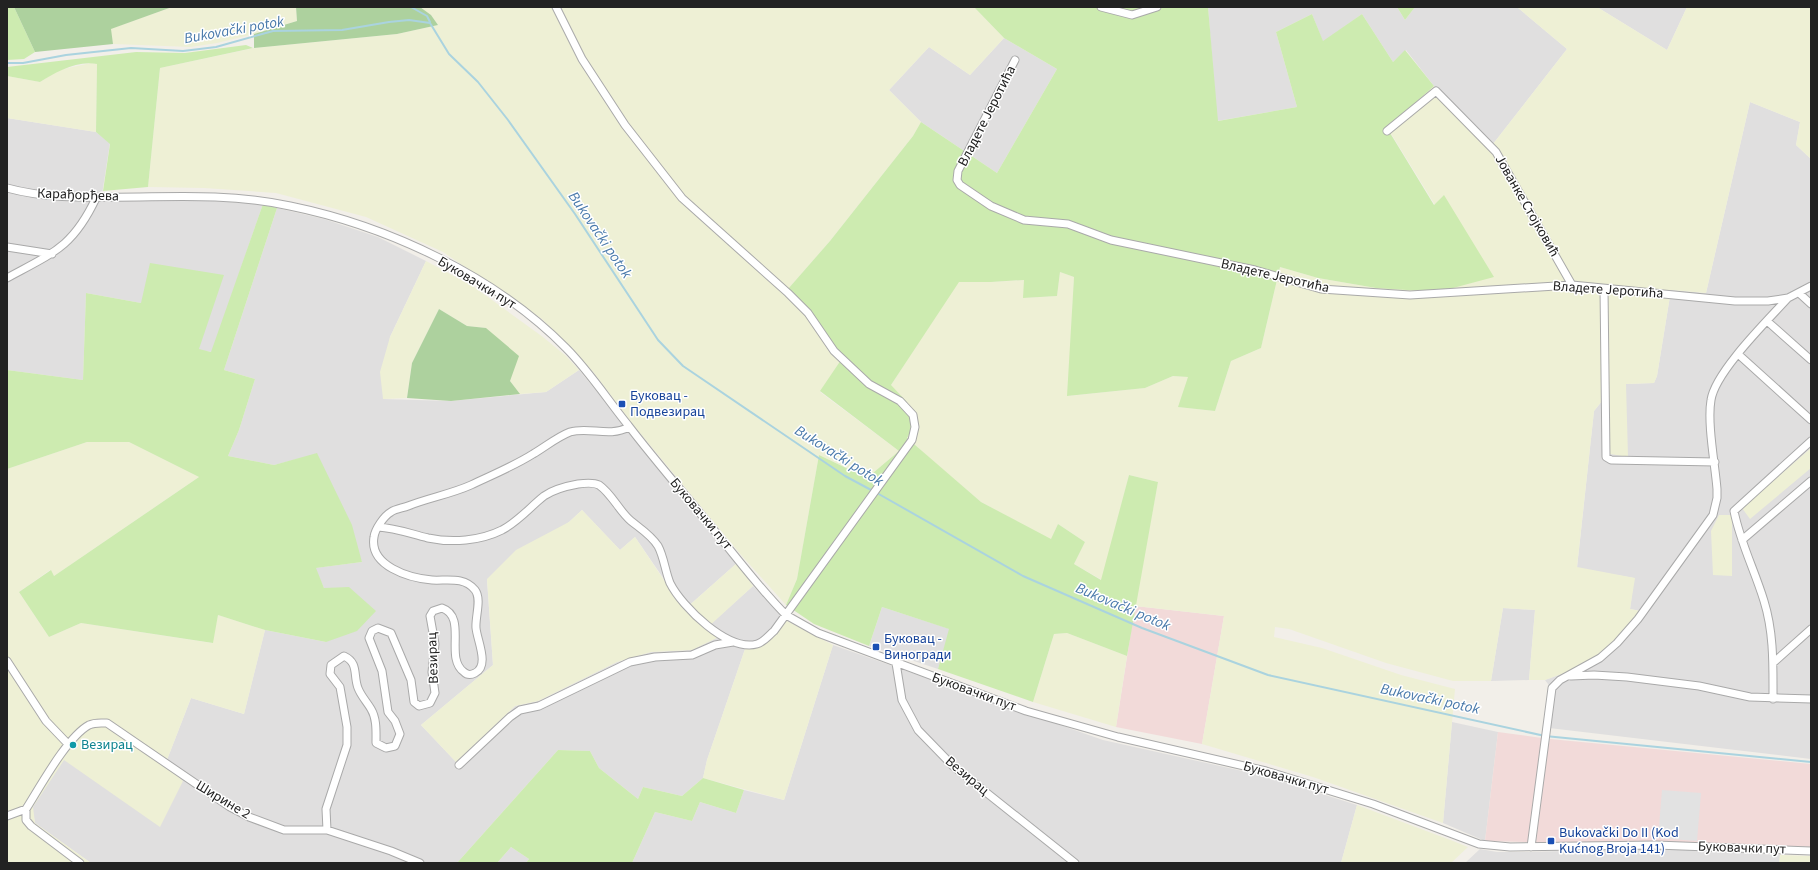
<svg xmlns="http://www.w3.org/2000/svg" width="1818" height="870" font-family="'Source Sans 3',sans-serif">
	<style>
		.residential { fill: #e0dfdf }
		.commercial { fill: #f2dad9 }
		.farmland { fill: #eef0d5 }
		.grass { fill: #cdebb0 }
		.forest { fill: #add19e }
		.parking { fill: #e2e2e2 }
		.lines { fill: none; stroke-linecap: round; stroke-linejoin: round }
		.stream { stroke: #aad3df; stroke-width: 2 }
		.minor-casing { stroke: #a9a9a9; stroke-width: 9 }
		.minor { stroke: #fff; stroke-width: 7 }
		.transit-dot { fill: #1a4fb4; stroke: #fff; stroke-width: 1.5 }
		.culture-dot { fill: #0f9aa8; stroke: #fff; stroke-width: 1.5 }
		.labels { text-anchor: middle; dominant-baseline: central; stroke-width: 3; stroke-linejoin: round; paint-order: stroke }
		.street-label { font-size: 14px; fill: #222; stroke: #fff }
		.transit-label { font-size: 14px; fill: #164399; stroke: #fff; text-anchor: start }
		.culture-label { font-size: 14px; fill: #0d838f; stroke: #fff; text-anchor: start }
		.water-label { font-size: 15px; font-style: italic; fill: #4a7aab; stroke: #fff }
	</style>
	<rect width="100%" height="100%" fill="#f2efe9"/>
	<path class="residential" d="M1208,7H1397L1405,20L1415,7H1517L1567,49L1493,144L1434,86L1406,50L1393,62L1362,14L1323,42L1312,14L1276,32L1297,107L1217,121Z
		M1597,7H1687L1667,50Z
		M1004,38L1057,69L997,173L921,122L889,90L929,47L970,75Z
		M1750,102L1800,122L1796,145L1811,159V759L1549,728L1554,692L1545,680L1567,672L1640,611L1630,609L1634,578L1577,568L1594,411L1607,395L1626,384L1654,383L1657,376L1671,290L1706,293Z
		M7,118L96,132L110,143L101,201H212L263,204L212,352L199,350L141,303L86,293L83,380L7,370Z
		M277,208L324,219L378,237L426,261L390,337L383,399L451,401L546,392L579,370L737,563L684,610L670,588L635,537L620,550L582,510L569,522L487,580L493,665L421,725L456,762L515,706L538,701L617,662L651,652L692,650L706,628L753,586L785,620L756,646L745,649L707,760L703,778L682,796L643,787L638,799L599,768L590,751L558,750L457,863H91L35,823L32,807L64,759L165,765L191,698L244,714L265,630L326,642L349,588H324L315,568L362,562L317,454L274,465L228,456L239,430L255,379L224,370Z
		M882,607L950,629L938,669L869,646Z
		M1503,608L1535,610L1529,680L1491,681Z
		M833,645L1103,740L1265,776L1357,805L1341,863H632L655,812L692,821L700,802L736,813L744,790L784,800Z
		M1452,722L1498,732L1485,841L1443,823Z
		M511,847L529,859L526,863H497Z
		M1665,848L1780,855L1779,863H1465L1480,849L1497,852H1529Z"/>
	<path class="commercial" d="M1135,606L1224,616L1202,744L1116,727Z
		M1498,732L1542,738L1529,842L1485,841Z
		M1550,739L1811,764V847L1656,841L1536,843L1544,766Z"/>
	<path class="farmland" d="M172,7H296L297,21L254,34L217,43L191,47L113,44L110,29Z
		M420,7H974L1004,38L970,75L929,47L889,90L921,122L913,136L830,241L788,289L843,357L820,392L899,451L867,478L819,455L797,579L786,605L741,555L630,421L594,373L542,319L443,252L366,217L276,193L204,188L148,187L160,68L254,48L397,34L438,25L431,15Z
		M1517,7H1597L1667,50L1687,7H1811V159L1796,145L1800,122L1750,102L1706,293L1671,290L1657,376L1654,383L1626,384L1628,457L1605,453L1606,396L1594,411L1577,567L1635,578L1630,609L1641,611L1618,638L1592,660L1567,672L1545,680H1529L1535,610L1503,608L1491,681H1453L1386,663L1289,629L1275,627L1274,637L1322,648L1401,675L1455,689L1443,823L1313,777L1202,744L1224,616L1135,606L1158,482L1129,475L1102,580L1074,564L1085,542L1058,524L1051,540L981,502L929,458L907,437L891,385L958,282H991L1025,280L1024,298L1057,296L1060,272L1074,277L1068,396L1145,388L1173,376L1189,377L1179,407L1215,411L1231,361L1261,348L1280,267L1318,278L1376,288L1444,195L1435,205L1387,127L1434,86L1493,144L1567,49Z
		M91,63L97,64L96,132L7,118V76L40,82L59,70Z
		M426,261L474,287L543,337L566,356L579,370L546,392L520,394L510,381L486,328L467,326L439,309L412,363L407,398L383,399L380,372L390,337Z
		M87,442H129L199,477L54,576L50,570L19,592L49,637L81,623L212,643L218,615L265,630L244,714L191,698L165,765L183,781L160,827L64,760L33,807L35,823L91,863H7V469Z
		M1811,448V468L1750,519L1742,508Z
		M582,510L620,550L635,537L684,610L737,563L753,586L707,628L721,636L692,650L651,652L617,662L538,701L515,706L456,762L421,725L493,665L487,579L516,550L569,522Z
		M1719,515H1732V576L1713,575L1711,531Z
		M785,620L833,645L784,800L703,778L707,760L745,649L756,646Z
		M1067,633L1127,656L1116,727L1033,702L1054,634Z
		M1357,805L1453,841L1468,847L1451,863H1341Z
		M1780,855L1811,856V863H1779Z"/>
	<path class="grass" d="M7,7H14L35,52L24,59L7,60Z
		M974,7H1208L1218,121L1297,107L1276,32L1312,14L1323,41L1362,14L1393,62L1405,50L1434,86L1387,128L1434,205L1444,195L1494,277L1438,292L1376,288L1318,278L1280,267L1261,348L1231,361L1215,411L1178,407L1188,377L1173,376L1145,388L1067,396L1074,277L1060,272L1057,296L1023,298L1024,280L991,282H959L891,385L906,401L914,426L907,438L981,502L1051,539L1058,524L1085,542L1074,564L1101,580L1129,475L1158,482L1127,656L1067,633L1054,634L1033,702L938,669L949,629L882,607L869,646L814,624L786,605L797,579L819,455L867,478L899,451L820,391L843,357L788,289L830,241L913,136L921,122L997,173L1057,69L1004,38Z
		M1397,7H1415L1405,20Z
		M246,45L253,48L160,68L148,187L103,191L110,144L96,132L97,64C77,60 56,72 40,82L7,76V67L136,52L185,53Z
		M263,204L277,208L224,370L255,379L239,430L228,456L274,465L317,453L352,525L362,562L316,568L324,588L349,587L376,611L357,631L326,642L265,630L218,615L213,643L81,623L49,637L19,592L51,570L54,576L199,477L129,442H87L7,469V370L83,380L86,293L141,303L150,263L224,275L199,349L211,352Z
		M558,750L590,751L599,768L638,799L643,787L682,796L703,778L744,790L736,813L700,802L692,821L655,812L632,863H526L529,859L511,847L497,863H457Z"/>
	<path class="forest" d="M14,7H172L111,29L113,44L35,52Z
		M296,7H420L431,15L438,25L397,34L254,48V34L297,21Z
		M439,309L467,326L486,328L519,356L510,381L520,394L451,401L407,398L412,363Z"/>
	<path class="parking" d="M1662,790L1701,793L1697,841L1658,838Z"/>
	<g class="lines">
		<path class="stream" d="M411,7L427,16L430,22
			M7,63H23L66,55L131,48L183,51L216,47L273,31L342,30L389,22L409,20L430,23L449,54L478,82L508,120L575,214L658,340L683,366L845,476L873,491
			M877,493L1023,576L1142,628L1268,675L1545,736L1811,762"/>
		<g class="minor-casing">
			<path id="minor" d="M1101,7L1132,15L1157,7
				M1015,60L958,171L957,180L960,185L991,206L1024,220L1068,224L1111,240L1255,270L1321,289L1410,295L1572,285L1735,301H1768L1788,298L1811,286
				M1387,131L1436,91L1496,152L1572,285
				M7,188C51,200 95,197 139,197C190,196 240,195 290,206C388,226 495,276 566,348C589,371 607,399 628,425C657,463 688,498 718,535C740,562 761,590 786,615L818,633L1026,711L1118,737L1266,771L1373,804L1479,844L1510,847L1656,845L1811,851
				M7,247L52,254
				M7,278C53,253 73,247 96,198
				M1604,289L1606,457L1611,460L1715,462
				M1799,293L1811,304
				M1767,321L1811,360
				M1738,354L1811,420
				M378,527C396,528 411,534 428,538C452,543 480,541 502,530C519,521 530,507 544,496C554,489 567,486 578,484C585,483 593,482 599,485C612,494 619,511 631,521C641,529 651,535 658,546C664,557 665,571 670,583C682,607 728,652 757,644C764,642 769,635 774,631L912,440L915,427L913,415L900,401L869,384L834,351L808,313L788,293L682,198L625,125L582,59L556,7
				M1742,540L1811,481
				M7,661L46,721L68,744
				M896,663L902,700L918,730L953,766L1075,863
				M1773,663L1811,629
				M1571,676L1594,675L1627,677L1699,686L1750,697L1811,699
				M1773,699C1773,666 1774,633 1764,601C1755,571 1740,542 1734,511L1811,441
				M459,765L510,717L520,710L539,706L630,662L655,657L692,655L715,645L733,642
				M7,816L26,809
				M327,830L326,809L347,745V727L340,687L330,674L331,665L344,656C359,663 353,675 358,688C361,696 367,702 371,709C377,719 376,732 376,743L386,748L395,746L400,734L395,721L388,712L382,671L369,638L372,631L378,628L391,633L411,680L414,702L419,706L430,703L435,693L432,672L435,644L430,616L433,611L442,608C468,617 444,658 464,672C467,675 471,675 475,673C490,666 477,640 476,628C475,617 482,599 475,590C464,576 446,581 432,580C409,578 369,566 374,537C375,529 384,516 391,512C395,509 403,508 408,506C428,498 451,494 471,485C492,475 514,466 533,454C545,447 557,437 570,432C590,426 608,438 629,427
				M1531,847L1552,688L1560,680L1600,658L1617,643L1638,619L1713,515L1717,498V489C1715,464 1707,423 1711,400C1715,372 1768,320 1788,298
				M80,863L31,826L26,820V809C40,787 67,737 89,725C95,722 101,723 107,723L230,807L249,817L284,830H327L391,851L420,863"/>
		</g>
		<use href="#minor" class="minor"/>
	</g>
	<g class="transit-dot">
		<rect x="618" y="400" width="8" height="8" rx="2"/>
		<rect x="872" y="643" width="8" height="8" rx="2"/>
		<rect x="1547" y="837" width="8" height="8" rx="2"/>
	</g>
	<circle class="culture-dot" cx="73" cy="745" r="4"/>
	<g class="labels">
		<g class="street-label">
			<text transform="translate(987 116) rotate(-63)">Владете Јеротића</text>
			<text transform="translate(78 195) rotate(2)">Карађорђева</text>
			<text transform="translate(1527 206) rotate(60)">Јованке Стојковић</text>
			<text transform="translate(1275 276) rotate(13)">Владете Јеротића</text>
			<text transform="translate(477 283) rotate(31)">Буковачки пут</text>
			<text transform="translate(1608 290) rotate(4)">Владете Јеротића</text>
			<text transform="translate(701 514) rotate(50)">Буковачки пут</text>
			<text transform="translate(433 658) rotate(-92)">Везирац</text>
			<text transform="translate(974 692) rotate(20)">Буковачки пут</text>
			<text transform="translate(967 776) rotate(40)">Везирац</text>
			<text transform="translate(1286 778) rotate(16)">Буковачки пут</text>
			<text transform="translate(223 800) rotate(31)">Ширине 2</text>
			<text transform="translate(1742 848) rotate(2)">Буковачки пут</text>
		</g>
		<g class="transit-label">
			<text x="630" y="396">Буковац -<tspan x="630" dy="16">Подвезирац</tspan></text>
			<text x="884" y="639">Буковац -<tspan x="884" dy="16">Виногради</tspan></text>
			<text x="1559" y="833">Bukovački Do II (Kod<tspan x="1559" dy="16">Kućnog Broja 141)</tspan></text>
		</g>
		<g class="culture-label">
			<text x="81" y="745">Везирац</text>
		</g>
		<g class="water-label">
			<text transform="translate(234 30) rotate(-10)">Bukovački potok</text>
			<text transform="translate(600 235) rotate(56)">Bukovački potok</text>
			<text transform="translate(839 456) rotate(32)">Bukovački potok</text>
			<text transform="translate(1123 607) rotate(23)">Bukovački potok</text>
			<text transform="translate(1430 699) rotate(12)">Bukovački potok</text>
		</g>
	</g>
	<rect width="1818" height="870" fill="none" stroke="#222222" stroke-width="16"/>
</svg>
